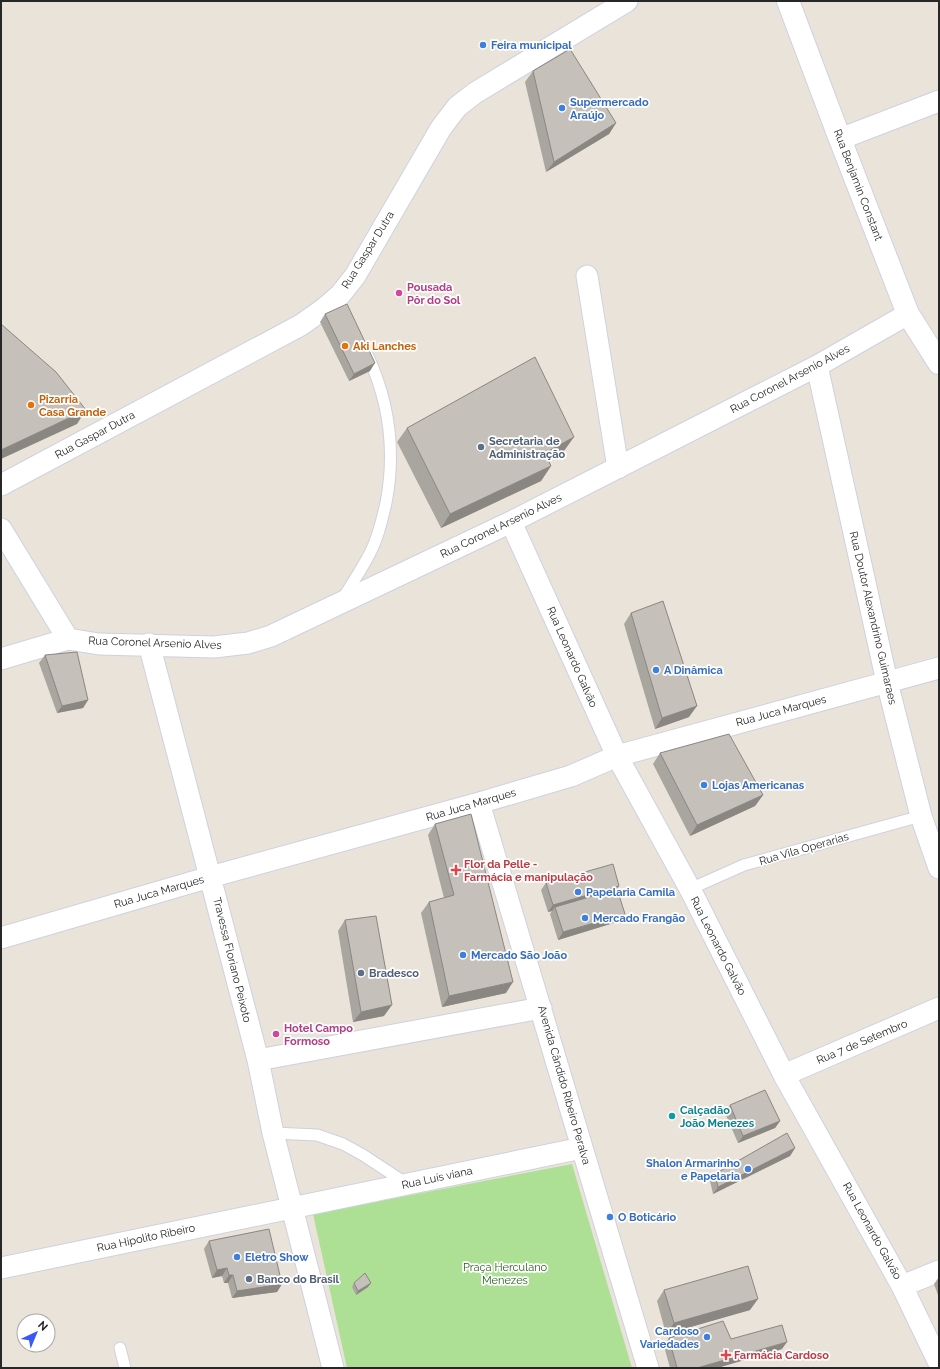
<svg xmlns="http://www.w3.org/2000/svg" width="940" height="1369" font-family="Raleway,sans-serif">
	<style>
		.green { fill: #ade095 }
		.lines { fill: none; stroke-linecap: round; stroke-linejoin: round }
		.lane-casing { stroke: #ced1e0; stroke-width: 13 }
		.street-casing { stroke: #ced1e0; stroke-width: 23 }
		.secondary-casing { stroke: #ced1e0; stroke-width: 24 }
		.lane { stroke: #fff; stroke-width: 11 }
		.street { stroke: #fff; stroke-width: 21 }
		.secondary { stroke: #fff; stroke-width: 22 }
		.wall { fill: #a9a59f }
		.shaded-wall { fill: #8a8682 }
		.building { fill: #c5c0b9; stroke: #8a8682 }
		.shop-dot { fill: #3f7fe0; stroke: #fff; stroke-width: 1.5 }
		.hotel-dot { fill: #d1479c; stroke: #fff; stroke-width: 1.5 }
		.food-dot { fill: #e8710a; stroke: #fff; stroke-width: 1.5 }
		.service-dot { fill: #5c6f8a; stroke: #fff; stroke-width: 1.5 }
		.health-dot { fill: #e0444e; stroke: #fff; stroke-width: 1.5 }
		.culture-dot { fill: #0f9aa8; stroke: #fff; stroke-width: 1.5 }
		.labels { text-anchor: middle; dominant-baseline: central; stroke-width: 3.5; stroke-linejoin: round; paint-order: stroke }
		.shop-label { font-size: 11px; font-weight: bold; fill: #366cbe; stroke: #fff; text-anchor: start }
		.street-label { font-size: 11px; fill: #272727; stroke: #fff }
		.hotel-label { font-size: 11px; font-weight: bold; fill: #b23c85; stroke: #fff; text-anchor: start }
		.food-label { font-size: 11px; font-weight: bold; fill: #c56008; stroke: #fff; text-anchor: start }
		.service-label { font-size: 11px; font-weight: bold; fill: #4e5e75; stroke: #fff; text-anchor: start }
		.health-label { font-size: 11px; font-weight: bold; fill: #be3a42; stroke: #fff; text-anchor: start }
		.culture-label { font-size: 11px; font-weight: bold; fill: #0d838f; stroke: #fff; text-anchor: start }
		.park-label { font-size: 11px; fill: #27611a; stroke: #fff }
	</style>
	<rect width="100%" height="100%" fill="#eae3d9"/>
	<path class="green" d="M572,1164L632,1368H347L313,1214Z"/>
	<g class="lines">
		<g class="lane-casing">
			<path id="lane" d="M342,600C351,585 362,569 370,553C378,538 382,520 386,503C396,451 390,403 367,354
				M690,889L744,865L921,816
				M273,1133L317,1135L343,1144L363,1155L407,1184
				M120,1348L125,1368"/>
		</g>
		<g class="street-casing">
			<path id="street" d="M840,139L939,101
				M587,276L618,468
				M817,366L887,682L921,816L939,868
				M1,485L301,325L325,308L340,295L355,276L441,128L457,107L475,93L627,1
				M511,522L617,756L690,889L784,1075L902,1286L939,1363
				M1,529L68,639
				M149,644L258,1060L273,1133L333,1368
				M1,659L68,639L99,644L214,647L248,643L271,636L511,522L817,366L908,314
				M479,803L648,1368
				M1,938L210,877L479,803L571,776L617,756L939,668
				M258,1060L541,1008
				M784,1075L939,1008
				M1,1268L582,1148
				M902,1286L939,1271"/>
		</g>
		<g class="secondary-casing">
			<path id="secondary" d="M788,1L840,139L908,314L939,363"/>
		</g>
		<use href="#lane" class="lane"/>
		<use href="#street" class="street"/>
		<use href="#secondary" class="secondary"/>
	</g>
	<path class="wall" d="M533,71L616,123L609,134L546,172L525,82Z
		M325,314L370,371L349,381L320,322Z
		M407,428L564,451L548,460L551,466L541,481L441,528L397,442Z
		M631,613L689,717L655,729L624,624Z
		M45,655L88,700L83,708L57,713L39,663Z
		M660,753L763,795L755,806L690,836L653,764Z
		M435,824L506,993L442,1007L421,913L429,902L444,898L428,835Z
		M546,883L619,886L617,889L620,921L558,940L550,914L552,911L548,912L541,890Z
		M345,920L384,1016L353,1022L338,931Z
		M730,1105L780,1121L775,1128L738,1143L725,1113Z
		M795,1148L790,1156L713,1194L710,1181L715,1174Z
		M209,1241L282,1284L277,1292L232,1298L228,1283H224L222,1276L212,1278L204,1249Z
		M939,1277V1298L934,1284Z
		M354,1283L368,1287L356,1295L352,1287Z
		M664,1290L750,1310L666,1334L657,1301Z
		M669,1338L782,1349L717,1368H670L664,1346Z"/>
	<path class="shaded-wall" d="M616,123L609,134L546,172L554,162Z
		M375,363L370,371L349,381L354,374Z
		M86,410L77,424L1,459V450Z
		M574,437L564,451L535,467L545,453Z
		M551,466L541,481L441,528L450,514Z
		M88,700L83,708L57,713L62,706Z
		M697,706L689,717L655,729L662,718Z
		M763,795L755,806L690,836L697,825Z
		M619,886L614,893L555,907L552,911L548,912L553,905Z
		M625,914L620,921L558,940L563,932Z
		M513,982L506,993L442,1007L449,996Z
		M392,1005L384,1016L353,1022L361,1012Z
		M780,1121L775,1128L738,1143L743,1136Z
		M795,1148L790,1156L713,1194L718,1187Z
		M227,1268L222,1276L212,1278L217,1270Z
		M229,1275H233L228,1283H224Z
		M371,1283L368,1287L356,1295L358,1291Z
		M282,1284L277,1292L232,1298L237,1291Z
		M758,1299L750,1310L666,1334L674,1323Z
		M787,1342L782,1349L717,1368H697Z"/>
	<path class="building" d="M570,49L616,123L554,162L533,71Z
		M347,304L375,363L354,374L325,314Z
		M1,324L56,372L86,410L1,450Z
		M535,357L574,437L545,453L551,466L450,514L407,428Z
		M663,601L697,706L662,718L631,613Z
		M77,652L88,700L62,706L45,655Z
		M729,734L763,795L697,825L660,753Z
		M471,814L513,982L449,996L429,902L454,895L435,824Z
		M613,864L619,886L553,905L546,883Z
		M617,889L625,914L563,932L555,907Z
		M376,916L392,1005L361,1012L345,920Z
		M765,1090L780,1121L743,1136L730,1105Z
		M787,1133L795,1148L718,1187L715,1174Z
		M269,1229L282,1284L237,1291L233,1275H229L227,1268L217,1270L209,1241Z
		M748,1266L758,1299L674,1323L664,1290Z
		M365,1273L371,1283L358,1291L354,1283Z
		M723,1321L731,1339L782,1325L787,1342L697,1368H677L669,1338Z"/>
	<g class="shop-dot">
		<circle cx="483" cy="45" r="4"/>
		<circle cx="562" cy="108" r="4"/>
		<circle cx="656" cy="670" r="4"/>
		<circle cx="704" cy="785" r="4"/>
		<circle cx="578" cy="892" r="4"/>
		<circle cx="585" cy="918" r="4"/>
		<circle cx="463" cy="955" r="4"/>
		<circle cx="748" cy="1169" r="4"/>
		<circle cx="610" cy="1217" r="4"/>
		<circle cx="237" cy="1257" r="4"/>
		<circle cx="707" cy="1337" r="4"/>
	</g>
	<g class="hotel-dot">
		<circle cx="399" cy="293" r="4"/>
		<circle cx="276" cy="1034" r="4"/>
	</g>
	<g class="food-dot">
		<circle cx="345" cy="346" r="4"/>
		<circle cx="31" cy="405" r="4"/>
	</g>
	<g class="service-dot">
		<circle cx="481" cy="447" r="4"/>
		<circle cx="361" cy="973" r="4"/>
		<circle cx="249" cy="1279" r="4"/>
	</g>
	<g class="health-dot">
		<path d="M454 864h4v4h4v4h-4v4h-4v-4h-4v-4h4z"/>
		<path d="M724 1349h4v4h4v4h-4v4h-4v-4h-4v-4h4z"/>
	</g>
	<circle class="culture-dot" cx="672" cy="1116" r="4"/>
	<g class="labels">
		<g class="shop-label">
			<text x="491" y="45">Feira municipal</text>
			<text x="570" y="102">Supermercado<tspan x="570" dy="13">Araújo</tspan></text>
			<text x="664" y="670">A Dinâmica</text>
			<text x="712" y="785">Lojas Americanas</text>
			<text x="586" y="892">Papelaria Camila</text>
			<text x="593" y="918">Mercado Frangão</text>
			<text x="471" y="955">Mercado São João</text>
			<text x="740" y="1163" text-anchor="end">Shalon Armarinho<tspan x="740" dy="13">e Papelaria</tspan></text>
			<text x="618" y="1217">O Boticário</text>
			<text x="245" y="1257">Eletro Show</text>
			<text x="699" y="1331" text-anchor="end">Cardoso<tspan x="699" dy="13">Variedades</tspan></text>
		</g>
		<g class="street-label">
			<text transform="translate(858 185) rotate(69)">Rua Benjamin Constant</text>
			<text transform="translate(368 250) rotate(-58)">Rua Gaspar Dutra</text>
			<text transform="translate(790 379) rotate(-28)">Rua Coronel Arsenio Alves</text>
			<text transform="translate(95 435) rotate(-28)">Rua Gaspar Dutra</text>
			<text transform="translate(501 526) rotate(-26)">Rua Coronel Arsenio Alves</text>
			<text transform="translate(873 618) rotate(77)">Rua Doutor Alexandrino Guimaraes</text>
			<text transform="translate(155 643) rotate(2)">Rua Coronel Arsenio Alves</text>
			<text transform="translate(572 657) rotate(66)">Rua Leonardo Galvão</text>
			<text transform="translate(781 711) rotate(-15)">Rua Juca Marques</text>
			<text transform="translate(471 805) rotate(-16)">Rua Juca Marques</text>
			<text transform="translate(804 849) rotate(-16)">Rua Vila Operarias</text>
			<text transform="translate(159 892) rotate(-16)">Rua Juca Marques</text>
			<text transform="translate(718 946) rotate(63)">Rua Leonardo Galvão</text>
			<text transform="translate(232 960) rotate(76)">Travessa Floriano Peixoto</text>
			<text transform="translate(862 1042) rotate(-23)">Rua 7 de Setembro</text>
			<text transform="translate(564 1085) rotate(74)">Avenida Cândido Ribeiro Peralva</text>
			<text transform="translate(437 1178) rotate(-12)">Rua Luís viana</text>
			<text transform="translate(872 1231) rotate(61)">Rua Leonardo Galvão</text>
			<text transform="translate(146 1238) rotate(-12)">Rua Hipolito Ribeiro</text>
		</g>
		<g class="hotel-label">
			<text x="407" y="287">Pousada<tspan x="407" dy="13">Pôr do Sol</tspan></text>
			<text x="284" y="1028">Hotel Campo<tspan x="284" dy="13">Formoso</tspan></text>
		</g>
		<g class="food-label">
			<text x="353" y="346">Aki Lanches</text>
			<text x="39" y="399">Pizarria<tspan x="39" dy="13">Casa Grande</tspan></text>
		</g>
		<g class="service-label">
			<text x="489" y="441">Secretaria de<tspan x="489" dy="13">Administração</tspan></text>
			<text x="369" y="973">Bradesco</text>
			<text x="257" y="1279">Banco do Brasil</text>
		</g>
		<g class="health-label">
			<text x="464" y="864">Flor da Pelle -<tspan x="464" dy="13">Farmácia e manipulação</tspan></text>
			<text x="734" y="1355">Farmácia Cardoso</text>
		</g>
		<g class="culture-label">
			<text x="680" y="1110">Calçadão<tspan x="680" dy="13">João Menezes</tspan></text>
		</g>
		<g class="park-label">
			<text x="505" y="1267">Praça Herculano<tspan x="505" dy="13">Menezes</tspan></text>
		</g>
	</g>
	<rect width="940" height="1369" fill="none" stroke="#272727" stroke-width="4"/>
	<g transform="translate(36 1333) rotate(44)"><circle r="19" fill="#ffffff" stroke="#a9a9a9"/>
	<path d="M0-3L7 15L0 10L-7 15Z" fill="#3a58f6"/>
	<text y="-6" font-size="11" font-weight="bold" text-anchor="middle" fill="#272727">N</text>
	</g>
</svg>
